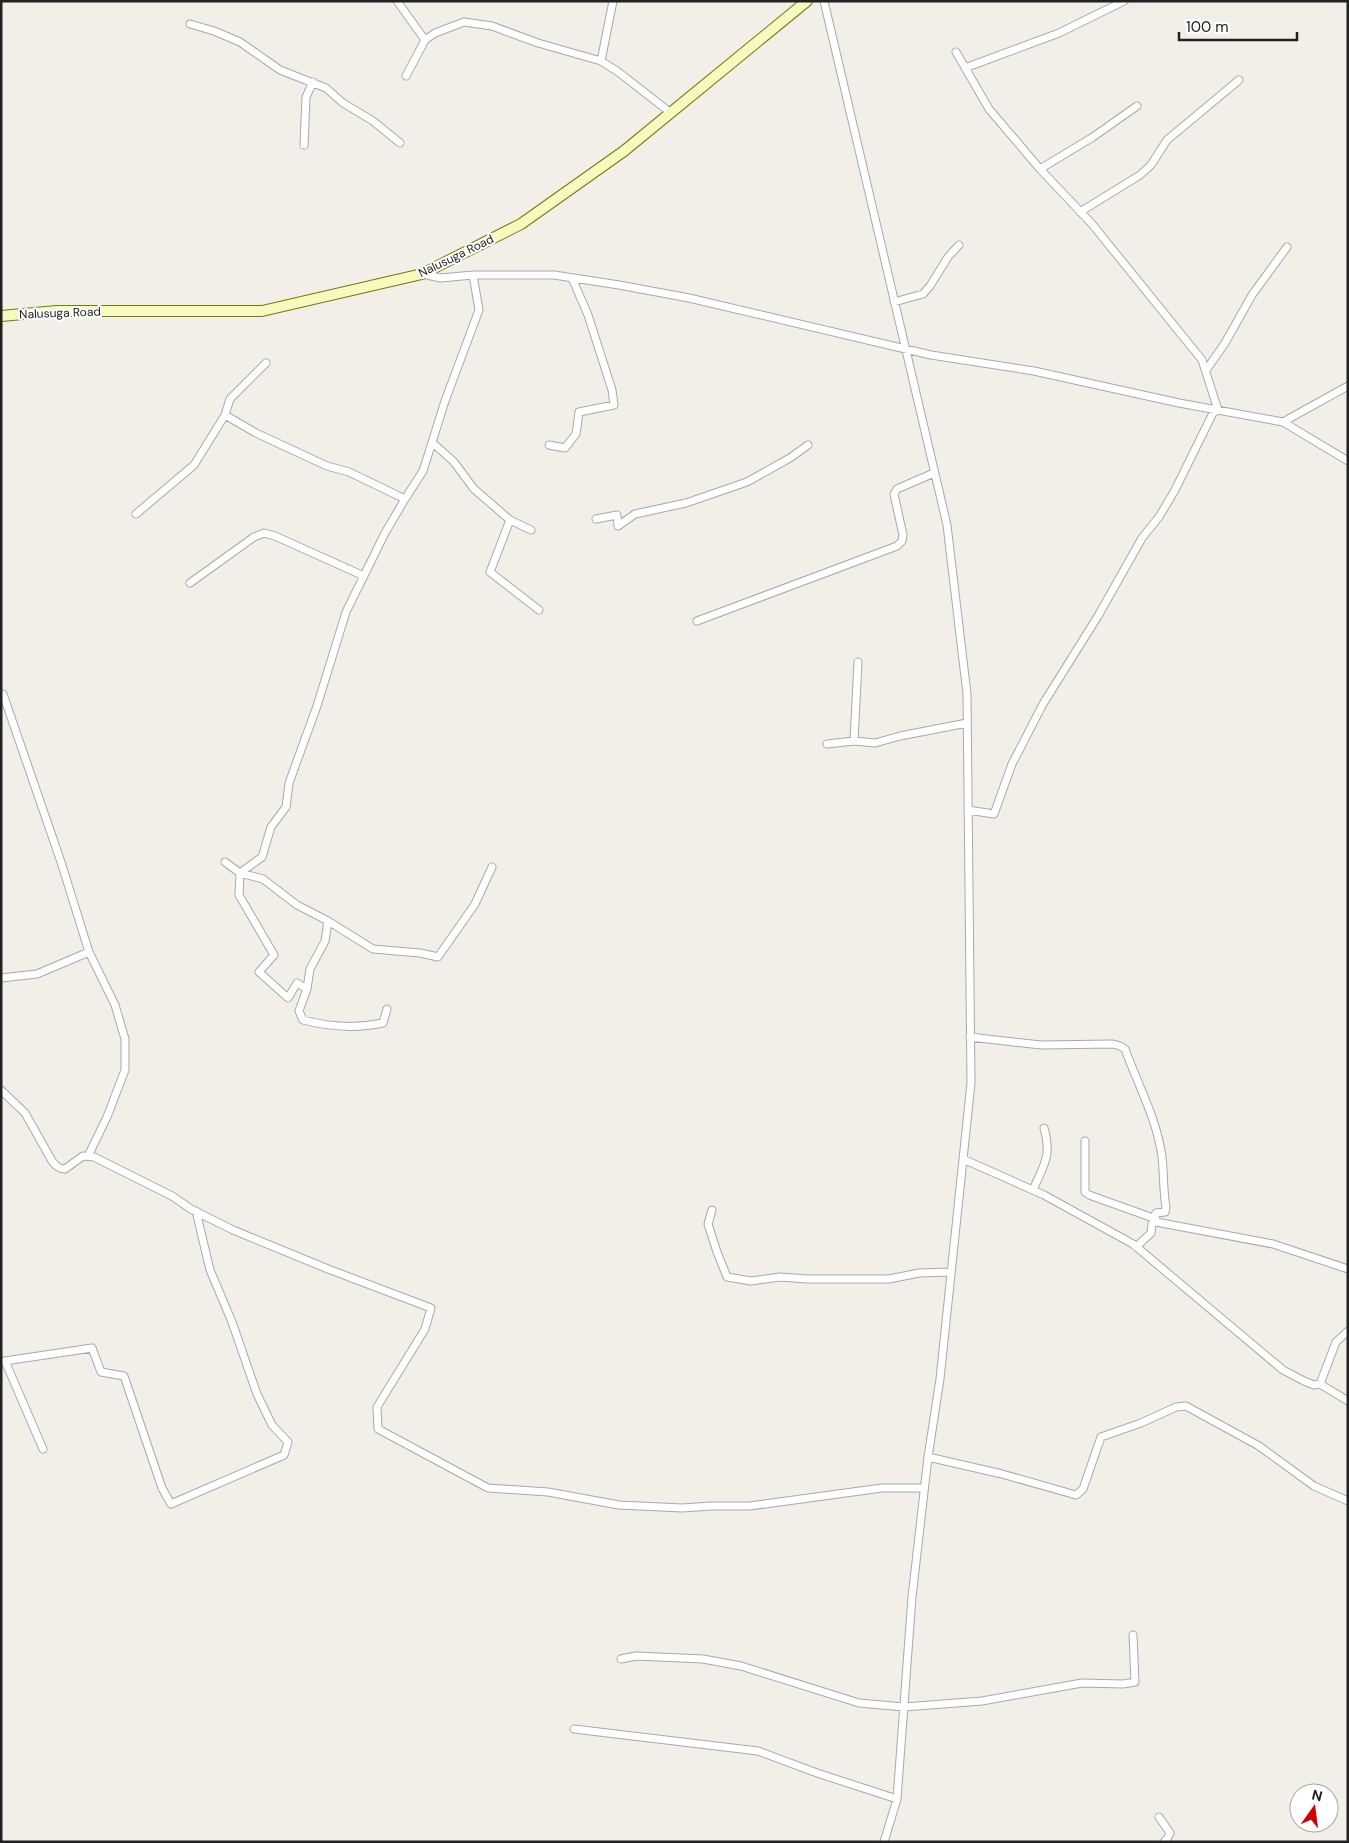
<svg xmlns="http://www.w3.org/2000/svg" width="1349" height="1843" font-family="'DM Sans',sans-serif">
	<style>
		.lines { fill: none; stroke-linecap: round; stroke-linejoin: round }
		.street-casing { stroke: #a9a9a9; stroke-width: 9 }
		.secondary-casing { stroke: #707d05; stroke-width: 12 }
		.street { stroke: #fff; stroke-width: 7 }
		.secondary { stroke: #f7fabf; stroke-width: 10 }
		.labels { text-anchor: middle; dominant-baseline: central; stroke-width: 4; stroke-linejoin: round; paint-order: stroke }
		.street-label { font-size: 12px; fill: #222; stroke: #fff }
	</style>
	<rect width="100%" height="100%" fill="#f2efe9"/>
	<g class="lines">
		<g class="street-casing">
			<path id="street" d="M397,1L425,40
				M824,1L947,525L967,694L971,1083L940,1379L928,1457L912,1597L897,1799L884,1842
				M190,24L214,31L240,42L280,70L326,88L343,103L373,121L400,143
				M956,52L989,109L1040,169L1092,224L1202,360L1218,410L1213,413L1175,490L1159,517L1142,538L1098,616L1043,704L1012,764L994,814L968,810
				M601,61L613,1
				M965,68L1059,33L1124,1
				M406,76L425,40L435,33L464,22L492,26L538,43L601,61L617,71L671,113
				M304,145L306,97L313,82
				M1040,169L1093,137L1137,106
				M1080,212L1140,175L1151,165L1167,140L1239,80
				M422,274L441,278L473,275H554L619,285L689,298L931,355L1034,371L1179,403L1283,422L1348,461
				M894,302L923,294L930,286L948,257L959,245
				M266,363L230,399L225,415L256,433L327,466L349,472L405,499
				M1207,369L1225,343L1252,295L1287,247
				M1283,422L1348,386
				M433,443L454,462L474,489L510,520L531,530
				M549,445L565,448L576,434L579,412L614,405L612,390L588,315L572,278
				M136,514L194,465L225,415
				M596,519L617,515L618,526L635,514L686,503L747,482L790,458L808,445
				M510,520L490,572L539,610
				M190,583L254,537L264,533L275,536L364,576
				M697,621L897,546L902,541L903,535L894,494L897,489L934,473
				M3,694L61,862L89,952L115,1005L125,1039V1070L107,1117L88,1156
				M854,741L858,662
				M827,744L854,741L875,743L900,736L967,723
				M225,862L240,873L262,857L271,827L286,807L289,783L317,706L346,612L385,533L405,499L423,471L445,401L479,310L473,275
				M328,921L373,949L420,953L438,957L475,904L492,867
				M1,978L37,974L89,952
				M307,989L310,969L325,941L328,921L297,905L263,879L240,873L239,895L274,955L259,972L288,998L297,983L307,989L299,1011L303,1020C330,1027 355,1029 383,1023L387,1009
				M970,1037L1041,1045L1113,1044L1120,1046L1125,1049C1138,1085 1157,1119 1162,1157C1164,1174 1163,1191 1166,1207L1165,1212L1156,1213L1154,1217
				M1,1090L25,1113L52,1161C56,1166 59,1169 65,1169L83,1156L94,1157L172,1196L191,1209L233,1230L328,1269L431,1308L425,1329L377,1407L378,1429L488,1488L548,1492L619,1505L682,1508L711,1506H750L882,1488H920
				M1085,1141V1192L1089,1195L1156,1219
				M963,1159L1044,1195L1133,1244L1283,1370L1304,1381L1314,1385L1320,1384L1348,1401
				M1033,1190C1044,1164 1052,1157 1044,1128
				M712,1210L708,1224L717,1252L727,1277L751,1281L780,1277L807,1279H889L919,1273L951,1272
				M1136,1247L1151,1233L1152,1224L1156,1222L1273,1244L1348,1269
				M1320,1384L1336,1342L1348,1331
				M43,1449L5,1361L92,1348L101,1372L124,1376L162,1488L171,1504L284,1455L288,1442L272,1425L257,1394L232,1322L210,1270L196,1211
				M928,1457L1002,1474L1076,1495L1083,1489L1101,1437L1141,1423L1176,1407L1186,1406L1259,1446L1314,1486L1348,1501
				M621,1659L636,1656L703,1659L741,1666L859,1703L904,1707L982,1701L1082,1683L1123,1684L1135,1682L1133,1635
				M574,1729L758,1751L817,1773L897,1799
				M1159,1817L1170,1833L1167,1839L1164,1842"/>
		</g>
		<g class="secondary-casing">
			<path id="secondary" d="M1,316L57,311H262L422,274L521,224L624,151L807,1"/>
		</g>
		<use href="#street" class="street"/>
		<use href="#secondary" class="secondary"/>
	</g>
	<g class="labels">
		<g class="street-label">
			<text transform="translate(456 256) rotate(-26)">Nalusuga Road</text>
			<text transform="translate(60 313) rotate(-2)">Nalusuga Road</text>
		</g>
	</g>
	<rect width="1349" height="1843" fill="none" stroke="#222222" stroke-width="5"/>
	<g transform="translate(1314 1808) rotate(14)"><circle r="24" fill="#ffffff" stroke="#a7a7a7"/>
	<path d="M0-4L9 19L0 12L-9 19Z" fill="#d40000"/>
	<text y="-8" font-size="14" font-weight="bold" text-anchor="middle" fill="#222222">N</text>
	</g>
	<path d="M1179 32v8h118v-8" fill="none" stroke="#222222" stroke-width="2.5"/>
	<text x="1186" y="32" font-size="15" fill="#222222" stroke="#ffffff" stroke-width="4" paint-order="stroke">100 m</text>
</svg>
